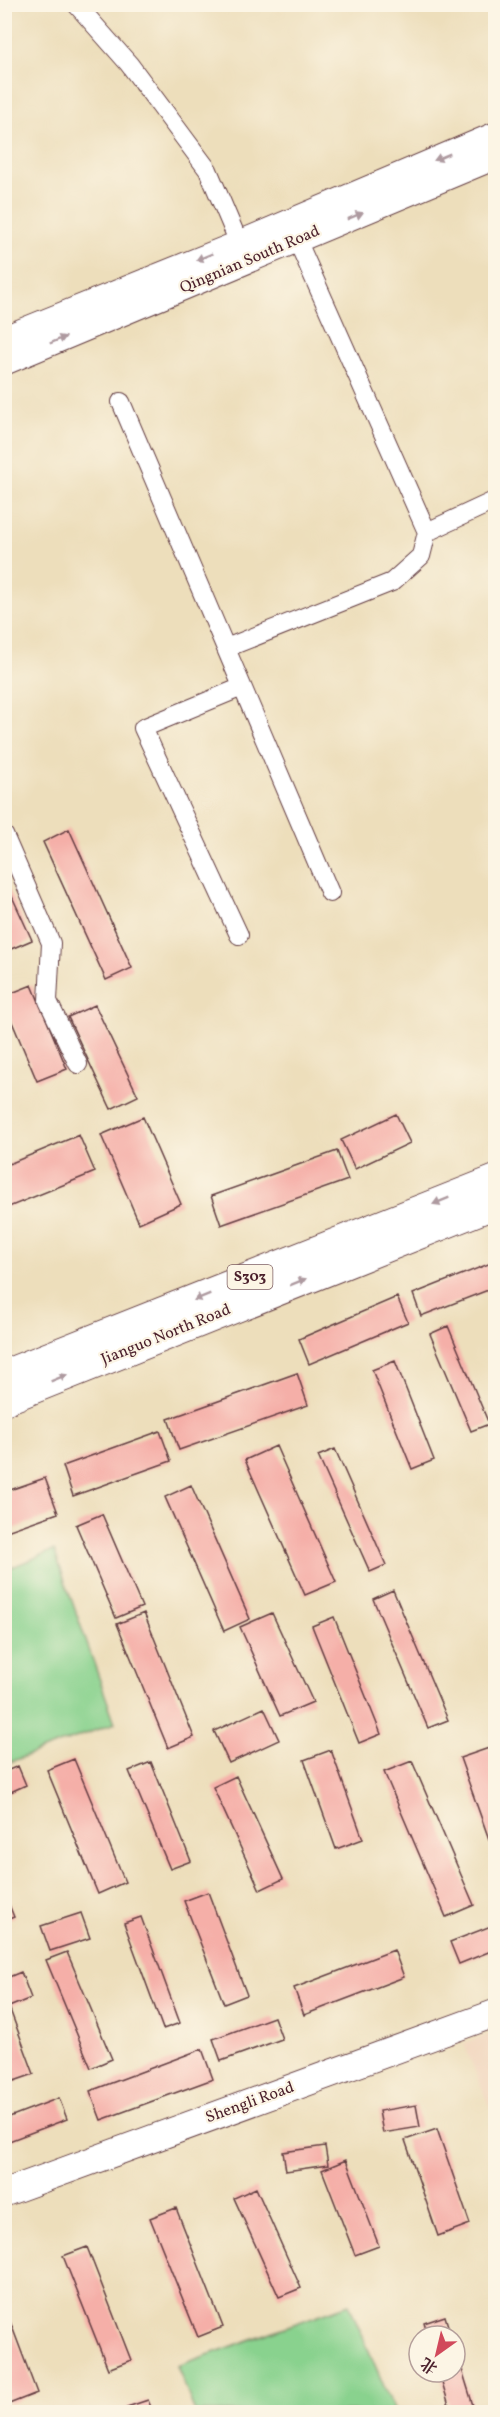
<svg xmlns="http://www.w3.org/2000/svg" width="500" height="2417" font-family="Vollkorn,'Noto Serif SC',serif">
	<style>
		.built { fill: #f1d5bd }
		.green { fill: #89d28e; stroke: #6a785c; stroke-width: 1.5 }
		.building { fill: #f5afa8 }
		.lines { fill: none; stroke-linecap: round; stroke-linejoin: round }
		.minor-casing { stroke: #623c41; stroke-width: 20 }
		.tertiary-casing { stroke: #623c41; stroke-width: 26 }
		.secondary-casing { stroke: #623c41; stroke-width: 29 }
		.primary-casing { stroke: #623c41; stroke-width: 32 }
		.minor { stroke: #fff; stroke-width: 18 }
		.tertiary { stroke: #fff; stroke-width: 24 }
		.secondary { stroke: #fff; stroke-width: 27 }
		.primary { stroke: #fff; stroke-width: 30 }
		.oneway { fill: #ae9aa0 }
		.labels { text-anchor: middle; dominant-baseline: central; stroke-width: 4.5; stroke-linejoin: round; paint-order: stroke }
		.shield { fill: #fcf5e5; stroke: #7f5f63; stroke-width: 1.5 }
		.shield-label { font-size: 15px; font-weight: bold; fill: #4a1f2b }
		.street-label { font-size: 16px; fill: #4a1f2b; stroke: #fcf5e5 }
	</style>
	<rect width="100%" height="100%" fill="#fcf5e5"/>
	<filter id="ink" filterUnits="userSpaceOnUse"><feTurbulence type="fractalNoise" baseFrequency=".0167" numOctaves="2"/><feDisplacementMap in="SourceGraphic" scale="12" xChannelSelector="R" yChannelSelector="G"/><feConvolveMatrix kernelMatrix="1 2 1 2 8 2 1 2 1" color-interpolation-filters="sRGB"/></filter>
	<filter id="wash" filterUnits="userSpaceOnUse"><feTurbulence type="fractalNoise" baseFrequency=".008" numOctaves="4" result="noise"/><feDisplacementMap in="SourceGraphic" scale="24" xChannelSelector="R" yChannelSelector="G"/><feGaussianBlur stdDeviation="1.35" result="paint"/><feColorMatrix in="noise" values="0 0 0 0 0 0 0 0 0 0 0 0 0 0 0 0 0 1.4 0 .05"/><feComposite in="paint" operator="in"/></filter>
	<g filter="url(#wash)">
		<rect width="100%" height="100%" fill="#eddebb"/>
		<path class="built" d="M495,2032H496L495,2121L464,2044Z"/>
		<path class="green" d="M54,1550L115,1723L5,1764V1570Z
			M349,2304L395,2412H195L177,2366Z"/>
		<g id="blocks">
			<path class="building" d="M69,829L132,968L106,980L43,842Z
				M4,879L32,940L4,952Z
				M32,985L67,1069L37,1081L4,1003V996Z
				M95,1005L138,1096L111,1109L68,1017Z
				M396,1114L410,1143L355,1169L341,1140Z
				M143,1117L181,1204L139,1223L101,1135Z
				M79,1135L95,1172L4,1209V1166Z
				M337,1151L348,1180L221,1225L211,1196Z
				M496,1261V1287L421,1316L413,1294Z
				M397,1297L408,1322L309,1364L299,1339Z
				M448,1326L489,1424L471,1431L430,1334Z
				M395,1361L434,1460L412,1469L372,1370Z
				M297,1373L308,1405L179,1450L168,1419Z
				M160,1431L171,1461L73,1496L63,1466Z
				M276,1446L336,1582L305,1595L245,1460Z
				M335,1449L386,1565L370,1572L318,1456Z
				M45,1478L58,1513L4,1532V1492Z
				M191,1485L250,1619L224,1631L165,1497Z
				M102,1514L142,1607L116,1618L76,1525Z
				M393,1590L448,1720L428,1728L373,1599Z
				M144,1613L194,1737L168,1748L117,1624Z
				M272,1613L313,1702L280,1716L240,1627Z
				M334,1617L381,1734L359,1743L312,1626Z
				M264,1708L279,1740L229,1763L214,1731Z
				M492,1747L496,1758L495,1856L460,1758Z
				M331,1750L363,1839L336,1849L304,1760Z
				M74,1759L125,1882L98,1894L47,1770Z
				M412,1761L474,1905L446,1917L384,1772Z
				M151,1762L191,1861L170,1869L129,1771Z
				M18,1766L26,1785L4,1795V1772Z
				M236,1776L283,1879L260,1890L213,1787Z
				M4,1892L14,1917L4,1921Z
				M208,1892L247,1995L224,2004L184,1901Z
				M81,1913L90,1938L50,1951L41,1926Z
				M141,1917L180,2023L163,2029L124,1923Z
				M496,1924V1949L459,1964L450,1942Z
				M394,1950L404,1977L304,2015L294,1988Z
				M67,1952L112,2059L91,2068L46,1960Z
				M21,1972L31,1998L9,2007L34,2074L14,2081L4,2055V1979Z
				M274,2017L282,2039L221,2061L213,2039Z
				M202,2049L213,2079L101,2120L90,2091Z
				M59,2098L67,2119L4,2143V2119Z
				M416,2105L420,2127L383,2133L379,2111Z
				M437,2129L470,2224L438,2236L405,2140Z
				M325,2146L328,2165L286,2171L283,2152Z
				M346,2160L379,2246L355,2255L322,2170Z
				M256,2188L301,2288L279,2297L234,2198Z
				M176,2208L223,2327L198,2337L150,2218Z
				M87,2247L131,2360L108,2369L63,2256Z
				M5,2308L37,2393L9,2404L4,2391Z
				M445,2316L451,2336H428L424,2323Z
				M455,2350H456L475,2412H451L439,2372H455Z
				M148,2400L153,2412H129L127,2407Z"/>
		</g>
	</g>
	<g filter="url(#ink)">
		<use href="#blocks" fill-opacity="0" stroke="#623c41" stroke-width="1.5"/>
		<g class="lines">
			<g class="minor-casing">
				<path id="minor" d="M76,4L129,64L208,170L239,243
					M121,402L330,893
					M427,532L496,500
					M226,648L392,582L421,556L427,532L297,240
					M4,835L51,943L48,1001L78,1064
					M239,935L143,728L242,687"/>
			</g>
			<g class="tertiary-casing">
				<path id="tertiary" d="M4,338L239,243L496,134
					M4,363L496,157"/>
			</g>
			<g class="secondary-casing">
				<path id="secondary" d="M4,2193L496,2013"/>
			</g>
			<g class="primary-casing">
				<path id="primary" d="M4,1375L496,1180
					M4,1400L496,1203"/>
			</g>
			<use href="#minor" class="minor"/>
			<use href="#tertiary" class="tertiary"/>
			<use href="#secondary" class="secondary"/>
			<use href="#primary" class="primary"/>
		</g>
		<defs><path id="oneway-solid" d="M-6-.8H1V-3.2L6.5 0L1 3.2V.8H-6Z" transform="scale(1.5)"/></defs>
		<g class="oneway">
			<use href="#oneway-solid" transform="translate(442 157) rotate(157)"/>
			<use href="#oneway-solid" transform="translate(355 216) rotate(-23)"/>
			<use href="#oneway-solid" transform="translate(204 257) rotate(158)"/>
			<use href="#oneway-solid" transform="translate(58 340) rotate(-23)"/>
			<use href="#oneway-solid" transform="translate(441 1201) rotate(158)"/>
			<use href="#oneway-solid" transform="translate(298 1282) rotate(-22)"/>
			<use href="#oneway-solid" transform="translate(202 1297) rotate(158)"/>
			<use href="#oneway-solid" transform="translate(59 1378) rotate(-22)"/>
		</g>
	</g>
	<g class="labels">
		<rect class="shield" x="227.5" y="1265" width="45" height="24" rx="4.5"/>
		<g class="shield-label">
			<text x="250" y="1277">S303</text>
		</g>
		<g class="street-label">
			<text transform="translate(250 260) rotate(-23)">Qingnian South Road</text>
			<text transform="translate(166 1335) rotate(-22)">Jianguo North Road</text>
			<text transform="translate(250 2103) rotate(-20)">Shengli Road</text>
		</g>
	</g>
	<rect width="500" height="2417" fill="none" stroke="#fcf5e5" stroke-width="24"/>
	<g transform="translate(437 2354) rotate(214)"><circle r="28" fill="#fcf5e5" stroke="#b59f9b" stroke-width="1.5"/>
	<path d="M0-4.5L10 22L0 15L-10 22Z" fill="#d1495b"/>
	<text y="-9" font-size="16" font-weight="bold" text-anchor="middle" fill="#4a1f2b">北</text>
	</g>
</svg>
